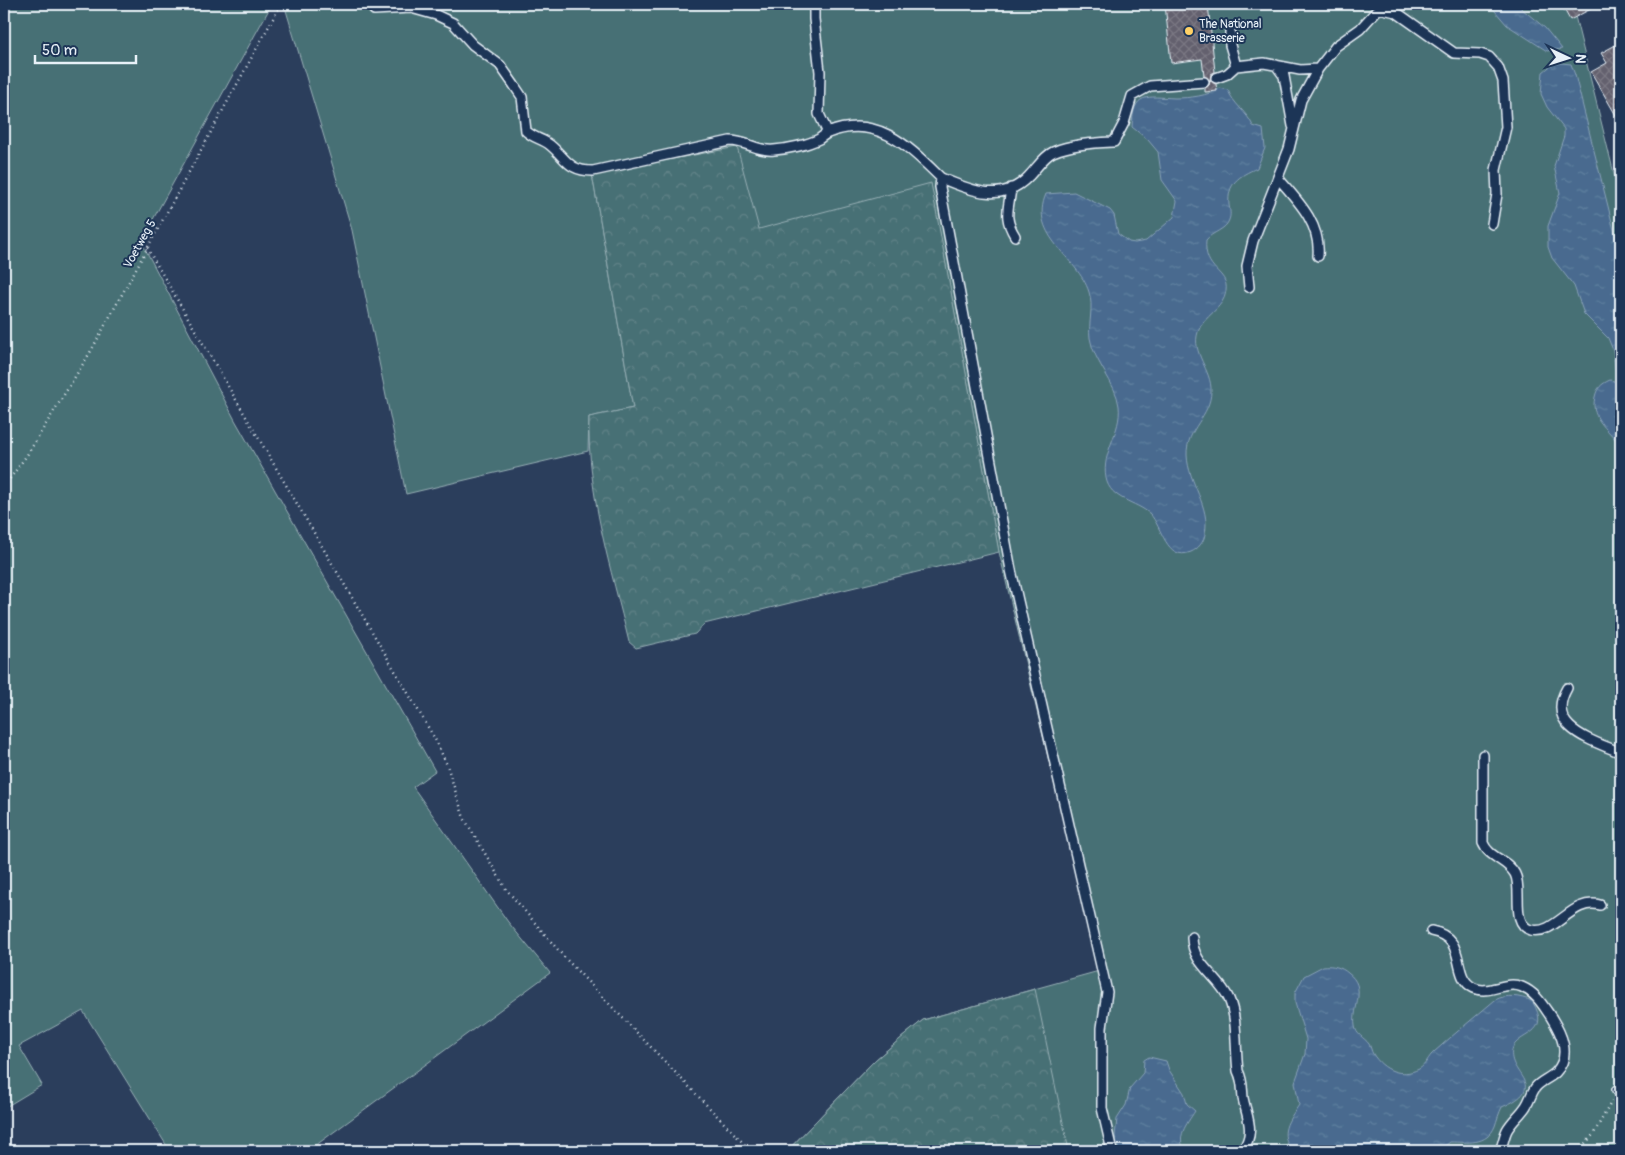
<svg xmlns="http://www.w3.org/2000/svg" width="1625" height="1155" font-family="Pangolin,sans-serif">
	<style>
		.grass { fill: #476f74; stroke: #98b0b6 }
		.forest { fill: url(#forest-crowns); stroke: #98b0b6 }
		.water { fill: url(#water-ripples); stroke: #88a1b9 }
		.building { fill: url(#building-cross-hatch); stroke: #e8f1f8 }
		.lines { fill: none; stroke-linecap: round; stroke-linejoin: round }
		.service-casing { stroke: #e8f1f8; stroke-width: 12 }
		.path { stroke: #e8f1f8; stroke-width: 2.5; stroke-dasharray: 1 4; stroke-linecap: butt }
		.service { stroke: #1d3557; stroke-width: 9 }
		.poi-dot { fill: #ffd166; stroke: #1d3557; stroke-width: 2 }
		.labels { text-anchor: middle; dominant-baseline: central; stroke-width: 4; stroke-linejoin: round; paint-order: stroke }
		.poi-label { font-size: 12px; fill: #e8f1f8; stroke: #1d3557; text-anchor: start }
		.street-label { font-size: 12px; fill: #e8f1f8; stroke: #1d3557 }
	</style>
	<defs>
		<pattern id="forest-crowns" width="20" height="18" patternUnits="userSpaceOnUse" patternTransform="scale(1.25)"><rect width="20" height="18" fill="#476f74"/><path d="M2 6a3 3 0 1 1 6 0M12 15a3 3 0 1 1 6 0" fill="none" stroke="#628489"/></pattern>
		<pattern id="water-ripples" width="26" height="14" patternUnits="userSpaceOnUse" patternTransform="scale(1.25)"><rect width="26" height="14" fill="#486b8f"/><path d="M2 4q2-2 4 0t4 0M15 11q2-2 4 0t4 0" fill="none" stroke="#6281a0"/></pattern>
		<pattern id="building-cross-hatch" width="8" height="8" patternUnits="userSpaceOnUse" patternTransform="scale(1.25)"><rect width="8" height="8" fill="#64616e"/><path d="M0 0l8 8M0 8l8-8" fill="none" stroke="#7a7883"/></pattern>
	</defs>
	<rect width="100%" height="100%" fill="#2b3e5c"/>
	<filter id="ink" filterUnits="userSpaceOnUse"><feTurbulence type="fractalNoise" baseFrequency=".02" numOctaves="2"/><feDisplacementMap in="SourceGraphic" scale="10" xChannelSelector="R" yChannelSelector="G"/><feConvolveMatrix kernelMatrix="1 2 1 2 8 2 1 2 1" color-interpolation-filters="sRGB"/></filter>
	<g filter="url(#ink)">
		<path class="grass" d="M4,4H272L141,241L235,420L435,771L413,787L508,922L550,973L308,1151H170L83,1011L19,1046L42,1085L4,1108Z
			M287,4H444L445,7L452,4H1572L1621,202V1151H787L875,1060L923,1020L1099,971L999,552L931,184L758,230L592,174L633,408L589,417L588,451L406,494L352,230L285,7Z"/>
		<path class="forest" d="M737,147L759,229L931,183L999,552L704,624L695,634L636,648L629,642C611,568 587,495 589,417L633,408L592,174Z
			M1035,989L1069,1151H787L875,1060L923,1020Z"/>
		<path class="water" d="M1489,4H1516L1545,28L1562,49L1547,51L1507,25Z
			M1561,63L1571,64L1575,75L1621,258V379L1616,374L1613,350L1608,338L1584,314L1574,286L1552,258L1548,247V226L1560,193L1554,166L1564,136V129L1547,107L1541,94L1543,72L1553,64Z
			M1220,88L1228,90C1233,104 1247,112 1253,126L1263,129L1265,148L1257,168C1239,176 1227,183 1229,205C1230,210 1231,215 1229,220C1226,230 1212,232 1206,240C1203,272 1229,270 1226,291C1224,309 1203,316 1198,332C1191,353 1212,370 1211,391C1211,416 1186,429 1187,455C1188,483 1211,506 1205,534C1204,542 1198,549 1191,552C1166,562 1162,526 1150,514C1136,501 1110,500 1106,478C1101,452 1122,432 1119,406C1116,382 1094,363 1090,338C1088,323 1094,307 1089,292C1078,257 1028,236 1046,194L1074,192L1110,210L1114,215L1118,234L1129,242L1135,243L1146,241L1174,217L1177,201L1162,180L1158,152L1148,140L1132,127C1133,91 1147,97 1175,98C1190,98 1208,96 1220,88Z
			M1610,380L1621,383V448C1612,430 1589,421 1595,397C1597,388 1601,384 1610,380Z
			M1323,966C1333,965 1341,967 1348,973C1368,988 1352,1007 1355,1026C1356,1035 1364,1037 1369,1044C1371,1047 1371,1051 1373,1054C1383,1070 1401,1078 1419,1069C1426,1065 1428,1057 1434,1052C1454,1034 1475,1017 1495,1000C1506,994 1520,996 1532,1001C1554,1036 1516,1032 1512,1050C1507,1075 1551,1086 1502,1107C1499,1113 1497,1120 1495,1126C1487,1146 1467,1142 1450,1142L1439,1151H1292C1278,1133 1288,1121 1299,1105L1295,1082L1305,1054L1306,1039L1295,1003V993L1304,976Z
			M1149,1057L1166,1061L1169,1070L1184,1093L1187,1104L1195,1111C1186,1125 1176,1137 1185,1151H1119L1115,1136L1117,1119L1126,1105L1130,1088L1143,1073L1144,1060Z"/>
		<path class="building" d="M1165,4H1208L1215,72L1211,74L1210,80L1216,84L1217,91L1205,92V88L1209,85L1210,81L1204,76L1202,59L1171,63Z
			M1561,4H1600L1570,20Z
			M1621,42V124L1591,72L1607,63L1601,53Z"/>
		<g class="lines">
			<g class="service-casing">
				<path id="service" d="M814,4V19L820,72L819,114L828,133
					M374,10L411,8L436,15L453,23L473,45L500,65L514,85L522,97L526,131C533,138 543,139 550,145C567,159 568,171 593,171L730,141C746,141 759,152 774,150C788,149 807,145 819,139C822,137 825,134 828,133C877,113 909,147 941,178
					M1276,65L1284,76L1293,126
					M1236,66L1264,63L1300,70L1318,69
					M1216,78L1227,74L1236,66L1230,45V28
					M1278,178C1298,201 1321,224 1318,256
					M1011,188C1009,209 1003,217 1015,236
					M1249,287L1247,266L1253,241L1289,149L1301,100L1318,69L1336,46L1360,29L1379,8L1396,12L1454,53L1480,54L1489,57L1498,67L1503,81L1506,127L1496,170L1497,194L1492,224
					M1567,688C1544,728 1592,740 1621,753
					M1483,755V843C1489,858 1508,860 1515,874C1523,889 1510,924 1531,930C1556,936 1572,897 1600,905
					M1431,931C1470,938 1449,976 1474,988C1489,995 1506,980 1522,987C1536,993 1542,1004 1551,1017C1561,1033 1572,1055 1556,1072C1549,1079 1540,1081 1535,1088C1531,1094 1530,1100 1526,1106C1521,1114 1512,1121 1507,1130C1504,1136 1503,1144 1500,1151
					M1192,937C1192,965 1219,976 1229,999C1238,1020 1235,1048 1238,1071C1243,1081 1242,1088 1243,1098C1247,1118 1256,1132 1242,1151
					M1617,1090L1621,1091
					M1112,1151L1102,1108V1028L1107,992L1011,570L940,187L941,178C971,191 1003,204 1029,176C1036,169 1044,156 1053,152C1071,144 1095,143 1114,142L1124,123L1132,96L1150,86L1204,82"/>
			</g>
			<path class="path" d="M147,248L435,739L447,765L464,818L506,889L565,958L751,1151
				M4,487L27,455L91,351L281,4
				M1619,1080L1621,1071
				M1578,1151L1593,1135L1613,1099"/>
			<use href="#service" class="service"/>
		</g>
	</g>
	<circle class="poi-dot" cx="1189" cy="31" r="5"/>
	<g class="labels">
		<g class="poi-label">
			<text x="1199" y="24">The National<tspan x="1199" dy="14">Brasserie</tspan></text>
		</g>
		<g class="street-label">
			<text transform="translate(140 244) rotate(-61)">Voetweg 5</text>
		</g>
	</g>
	<rect width="1625" height="1155" fill="none" stroke="#1d3557" stroke-width="20"/>
	<rect x="10" y="10" width="1605" height="1135" fill="none" stroke="#e8f1f8" stroke-width="2" filter="url(#ink)"/>
	<g transform="translate(1568 58) rotate(94)" stroke="#1d3557" stroke-width="4" paint-order="stroke">
	<path d="M0-4L9 19L0 12L-9 19Z" fill="#e8f1f8"/>
	<text y="-8" font-size="14" font-weight="bold" text-anchor="middle" fill="#e8f1f8">N</text>
	</g>
	<path d="M35 55v8h101v-8" fill="none" stroke="#e8f1f8" stroke-width="2.5"/>
	<text x="42" y="55" font-size="15" fill="#e8f1f8" stroke="#1d3557" stroke-width="4" paint-order="stroke">50 m</text>
</svg>
